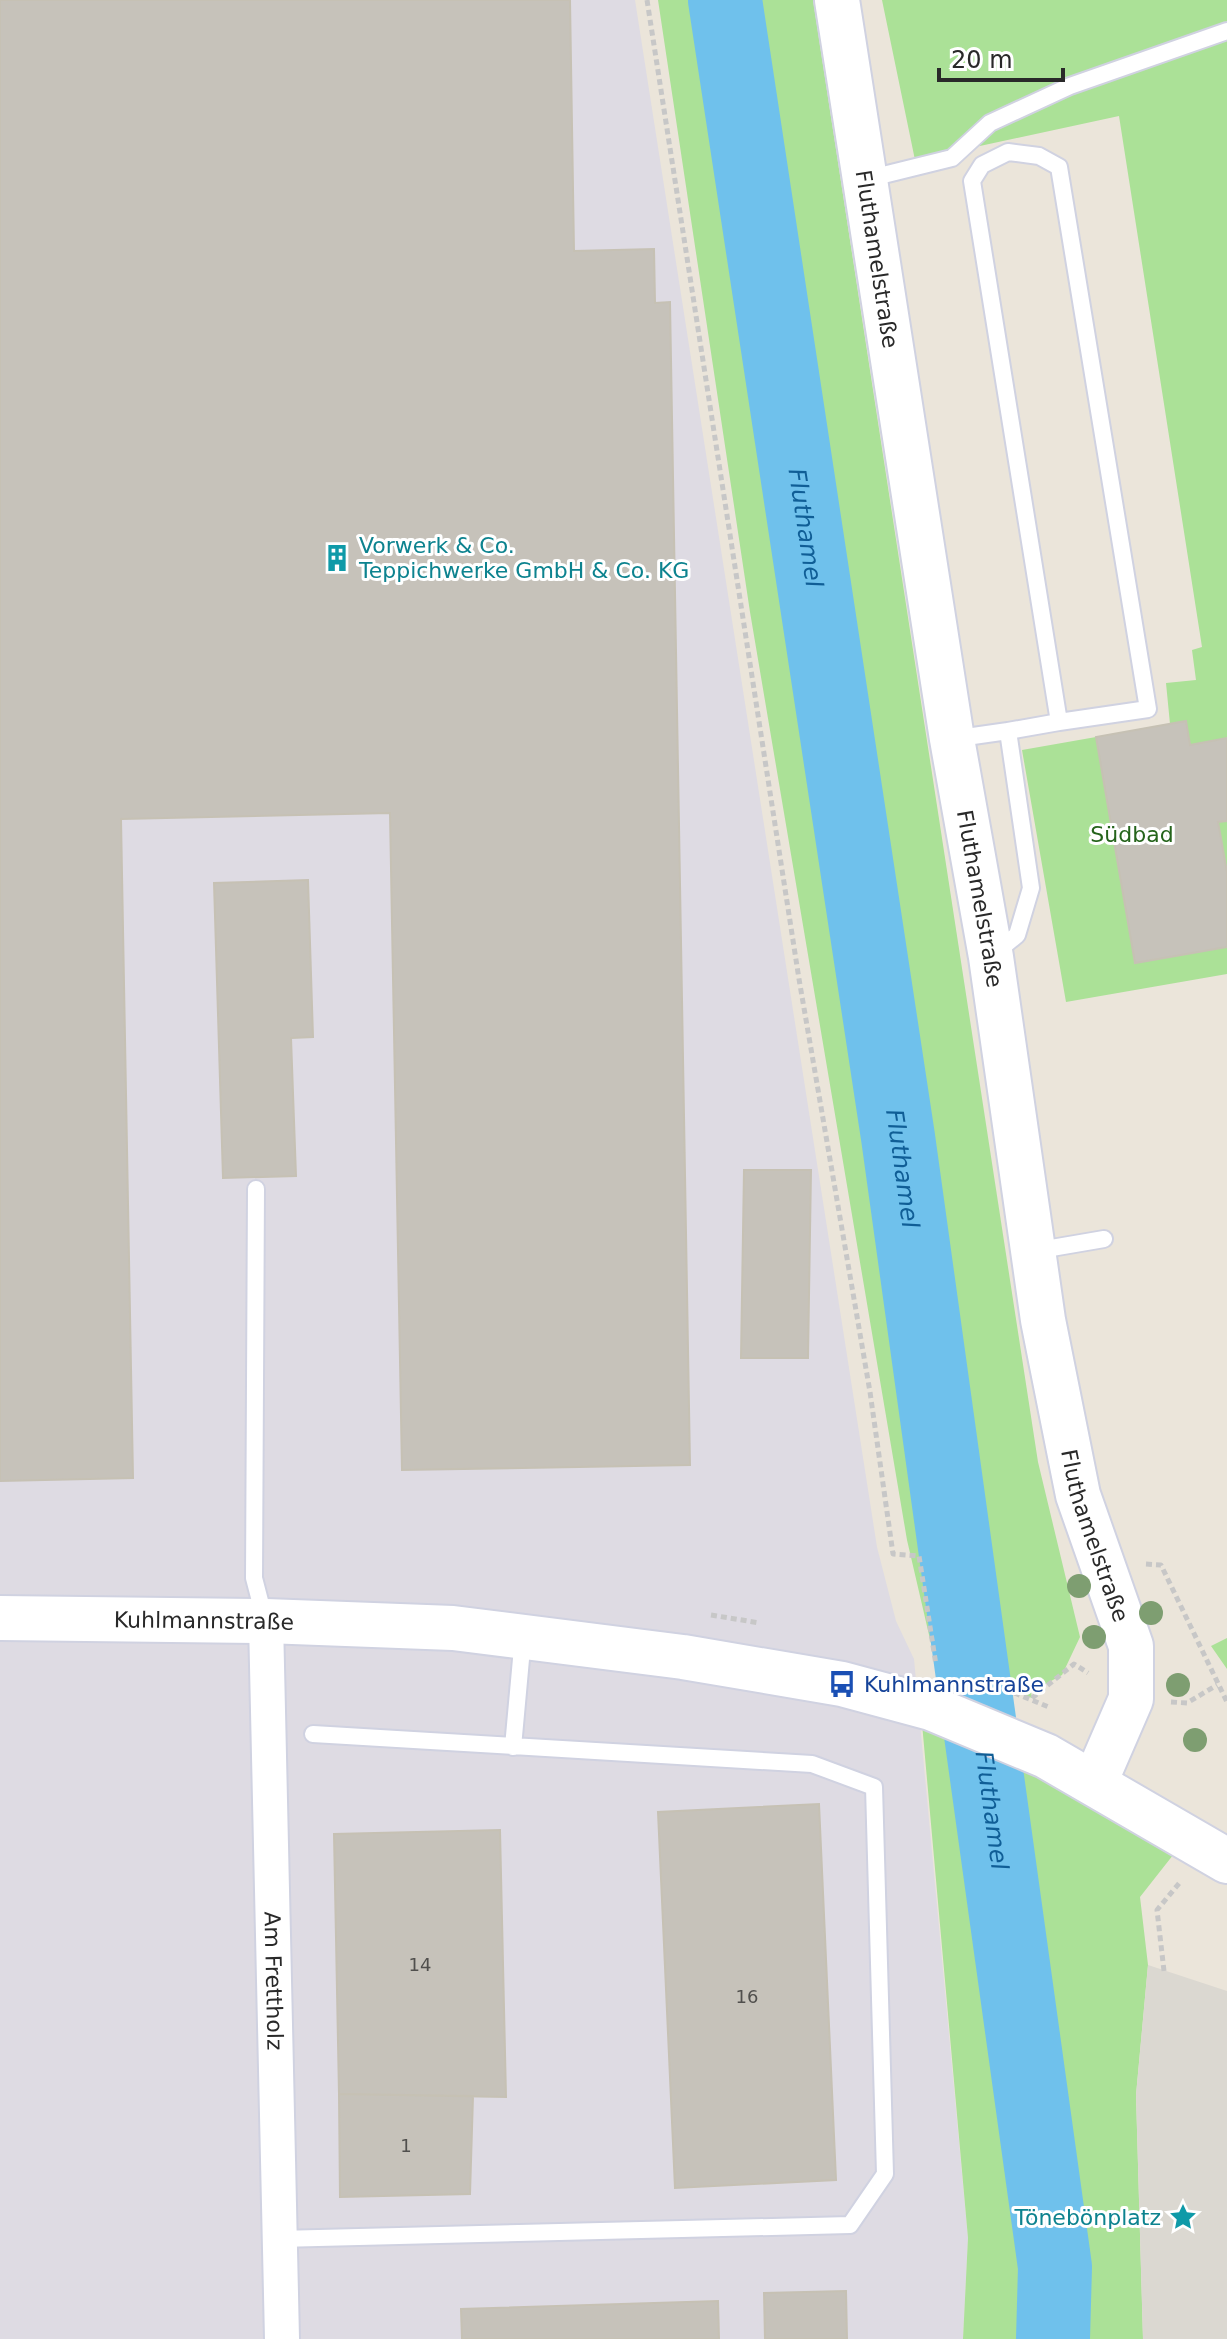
<svg xmlns="http://www.w3.org/2000/svg" width="1227" height="2339" font-family="'DejaVu Sans',sans-serif">
	<style>
		.industrial { fill: #dedbe3 }
		.green { fill: #abe197 }
		.plaza { fill: #dbd8d1 }
		.lines { fill: none; stroke-linecap: round; stroke-linejoin: round }
		.river { stroke: #6fc1ec; stroke-width: 74 }
		.building { fill: #c6c2ba; stroke: #c6c1b4; stroke-width: 2 }
		.service-casing { stroke: #d0d2e1; stroke-width: 20 }
		.minor-casing { stroke: #d0d2e1; stroke-width: 38 }
		.secondary-casing { stroke: #d0d2e1; stroke-width: 48 }
		.path { stroke: #c7c7c7; stroke-width: 5; stroke-dasharray: 6 4; stroke-linecap: butt }
		.service { stroke: #fff; stroke-width: 16 }
		.minor { stroke: #fff; stroke-width: 34 }
		.secondary { stroke: #fff; stroke-width: 44 }
		.tree { fill: #7e9e71 }
		.labels { text-anchor: middle; dominant-baseline: central; stroke-width: 6; stroke-linejoin: round; paint-order: stroke }
		.number-label { font-size: 18px; fill: #504f4d }
		.street-label { font-size: 22px; fill: #292929; stroke: #fff }
		.culture-label { font-size: 22px; fill: #0d838f; stroke: #fff; text-anchor: start }
		.park-label { font-size: 22px; fill: #25641b; stroke: #fff }
		.transit-label { font-size: 22px; fill: #164399; stroke: #fff; text-anchor: start }
		.water-label { font-size: 24px; font-style: italic; fill: #105e96; stroke: #fff }
	</style>
	<rect width="100%" height="100%" fill="#ebe5da"/>
	<path class="industrial" d="M0,0H635L877,1547L896,1621L914,1659L968,2238L963,2339H0Z"/>
	<path class="green" d="M658,0H813L1038,1462L1080,1637L1062,1675L1031,1692L1032,1698L936,1665L907,1540L750,612Z
		M882,0H1227V974L1066,1002L1022,750L1170,724L1166,683L1196,680L1192,650L1202,647L1119,116L915,160Z
		M1227,1638V1669L1211,1646Z
		M921,1712L1188,1836L1140,1897L1148,1965L1136,2095L1143,2339H963L968,2238Z"/>
	<path class="plaza" d="M1148,1965L1227,1991V2339H1143L1136,2095Z"/>
	<g class="lines">
		<path class="river" id="s1" d="M725,0L898,1137L1055,2267L1053,2339"/>
	</g>
	<path class="building" d="M0,0H570L574,251L654,249L655,303L670,302L690,1465L402,1470L390,813L121,819L133,1478L0,1481Z
		M1186,721L1190,745L1227,738V821L1218,822L1227,872V947L1135,963L1096,737Z
		M308,880L313,1037L291,1038L296,1176L223,1178L214,883Z
		M744,1170H811L808,1358H741Z
		M819,1804L836,2180L675,2188L658,1812Z
		M500,1830L506,2097L339,2094L334,1834Z
		M339,2094L473,2096L470,2194L340,2197Z
		M846,2291L847,2339H765L764,2293Z
		M718,2301L719,2339H462L461,2309Z"/>
	<g class="lines">
		<g class="service-casing">
			<path id="service" d="M1008,152L1039,156L1059,167L1148,709L1059,722L972,181L982,165Z
				M867,179L952,158L990,123L1070,86L1227,31
				M1008,731L1059,722
				M952,739L1008,731L1031,888L1017,935L995,953
				M256,1189L254,1578L265,1620
				M1034,1251L1104,1239
				M513,1747L523,1637
				M278,2239L850,2225L885,2174L874,1787L812,1764L313,1734"/>
		</g>
		<g class="minor-casing">
			<g id="minor">
				<path id="s2" d="M266,1621L282,2339"/>
			</g>
		</g>
		<g class="secondary-casing">
			<g id="secondary">
				<path id="s3" d="M837,0L952,739L991,957L1043,1320L1078,1495L1131,1646V1699L1095,1782"/>
				<path id="s4" d="M0,1618L266,1621L453,1628L683,1657L842,1684L931,1708L1046,1756L1227,1861"/>
			</g>
		</g>
		<path class="path" d="M647,0L799,979L870,1392L893,1554L919,1556L936,1665
			M1146,1564L1161,1565L1227,1702
			M711,1615L760,1623
			M1005,1689L1051,1708
			M1032,1698L1074,1664L1088,1673
			M1171,1702L1187,1703L1217,1685
			M1164,1971L1157,1910L1181,1881"/>
		<use href="#service" class="service"/>
		<use href="#minor" class="minor"/>
		<use href="#secondary" class="secondary"/>
	</g>
	<g class="tree">
		<circle cx="1079" cy="1586" r="12"/>
		<circle cx="1151" cy="1613" r="12"/>
		<circle cx="1094" cy="1637" r="12"/>
		<circle cx="1178" cy="1685" r="12"/>
		<circle cx="1195" cy="1740" r="12"/>
	</g>
	<defs>
		<g id="building-bare" transform="scale(2.16)"><path d="M-4-6H4V6H1V3H-1V6H-4ZM-2.5-4.3h1.7v1.8h-1.7ZM.8-4.3h1.7v1.8H.8ZM-2.5-1h1.7V.8h-1.7ZM.8-1h1.7V.8H.8Z" fill="#0f9aa8" stroke="#fff" stroke-width="2.5" paint-order="stroke"/></g>
		<g id="bus-bare" transform="scale(2.16)"><path d="M-5-6H5V4H4V6H2V4H-2V6H-4V4H-5ZM-3.5-4V0h7V-4ZM-3.5 1.2v1.5H-2V1.2ZM2 1.2v1.5H3.5V1.2Z" fill="#1a4fb4" stroke="#fff" stroke-width="2.5" paint-order="stroke"/></g>
		<g id="sight-bare" transform="scale(2.16)"><path d="M0-6L1.8-2.2L6-1.7L2.9 1.2L3.7 5.4L0 3.3L-3.7 5.4L-2.9 1.2L-6-1.7L-1.8-2.2Z" fill="#0f9aa8" stroke="#fff" stroke-width="2.5" paint-order="stroke"/></g>
	</defs>
	<g fill-rule="evenodd">
		<use href="#building-bare" x="337" y="558"/>
		<use href="#bus-bare" x="842" y="1684"/>
		<use href="#sight-bare" x="1183" y="2217"/>
	</g>
	<g class="labels">
		<g class="number-label">
			<text x="420" y="1964">14</text>
			<text x="747" y="1996">16</text>
			<text x="406" y="2145">1</text>
		</g>
		<g class="street-label">
			<text stroke="none"><textPath href="#s3" startOffset="262">Fluthamelstraße</textPath></text>
			<text stroke="none"><textPath href="#s3" startOffset="910">Fluthamelstraße</textPath></text>
			<text stroke="none"><textPath href="#s3" startOffset="1558">Fluthamelstraße</textPath></text>
			<text stroke="none"><textPath href="#s4" startOffset="204">Kuhlmannstraße</textPath></text>
			<text stroke="none"><textPath href="#s2" startOffset="360">Am Frettholz</textPath></text>
		</g>
		<g class="culture-label">
			<text x="359" y="545">Vorwerk &amp; Co.<tspan x="359" dy="25">Teppichwerke GmbH &amp; Co. KG</tspan></text>
			<text x="1161" y="2217" text-anchor="end">Tönebönplatz</text>
		</g>
		<g class="park-label">
			<text x="1132" y="834">Südbad</text>
		</g>
		<g class="transit-label">
			<text x="864" y="1684">Kuhlmannstraße</text>
		</g>
		<g class="water-label">
			<text stroke="none"><textPath href="#s1" startOffset="534">Fluthamel</textPath></text>
			<text stroke="none"><textPath href="#s1" startOffset="1182">Fluthamel</textPath></text>
			<text stroke="none"><textPath href="#s1" startOffset="1830">Fluthamel</textPath></text>
		</g>
	</g>
	<path d="M939 68v12h124v-12" fill="none" stroke="#292929" stroke-width="4"/>
	<text x="951" y="68" font-size="24" fill="#292929" stroke="#ffffff" stroke-width="6" paint-order="stroke">20 m</text>
</svg>
